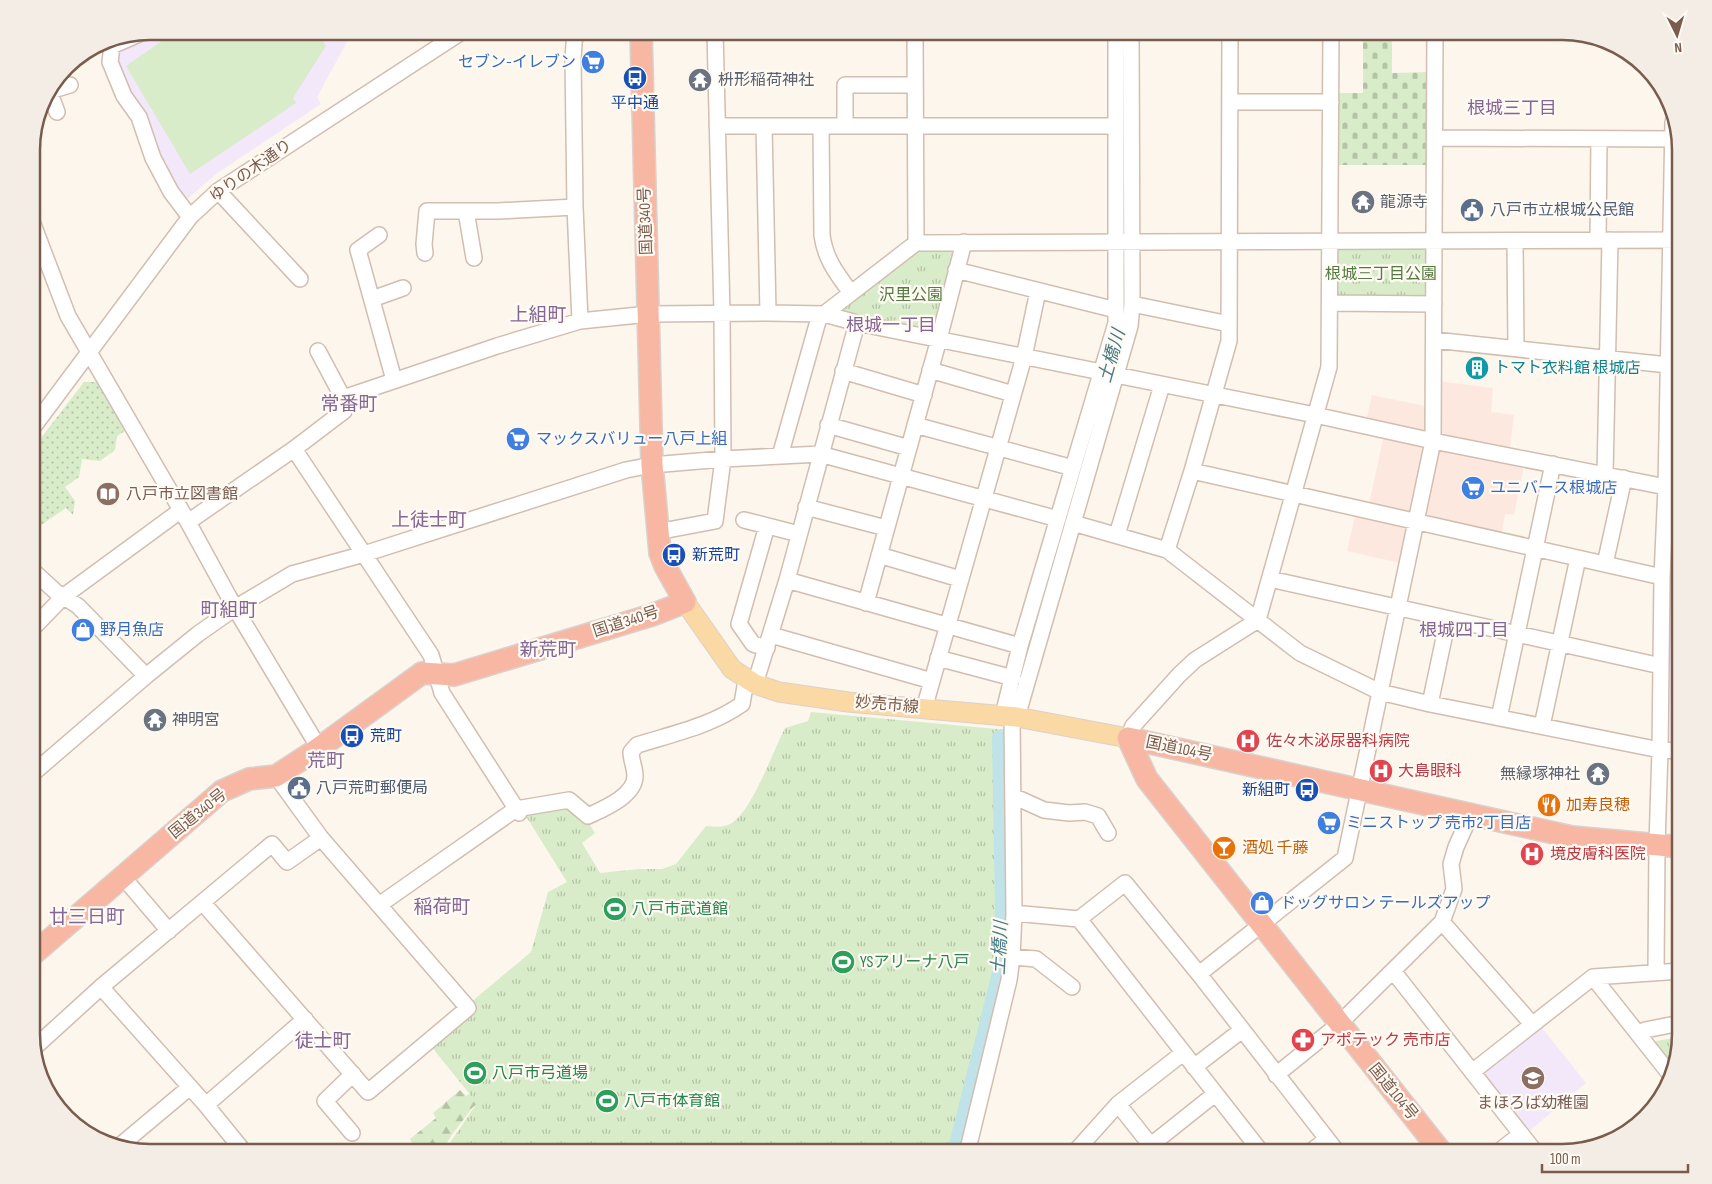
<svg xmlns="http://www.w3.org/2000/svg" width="1712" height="1184" font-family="'Sofia Sans Condensed','Noto Sans JP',sans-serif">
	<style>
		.commercial { fill: #fde8e0 }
		.education { fill: #f3e8fa }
		.grass { fill: url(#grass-dots) }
		.forest { fill: url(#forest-firs) }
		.cemetery { fill: url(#cemetery-stones) }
		.park { fill: url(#park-tufts) }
		.garden { fill: #d8ecc9 }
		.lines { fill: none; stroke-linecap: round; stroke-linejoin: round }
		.river { stroke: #bfe3e8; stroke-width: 18 }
		.minor-casing { stroke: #d1beb0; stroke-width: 18 }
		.major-casing { stroke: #dad1cd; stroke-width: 21 }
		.highway-casing { stroke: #dad1cd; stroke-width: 24 }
		.minor { stroke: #fff; stroke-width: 15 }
		.major { stroke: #fbd9a5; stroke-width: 19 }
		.highway { stroke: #f7b7a3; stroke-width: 21 }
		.labels { text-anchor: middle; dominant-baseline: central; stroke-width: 4.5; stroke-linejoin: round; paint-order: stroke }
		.shop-label { font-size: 16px; fill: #366cbe; stroke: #fffaf3; text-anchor: start }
		.worship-label { font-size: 16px; fill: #5b616d; stroke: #fffaf3; text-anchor: start }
		.transit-label { font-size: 16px; fill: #164399; stroke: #fffaf3; text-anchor: start }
		.street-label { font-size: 16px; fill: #7a5c4d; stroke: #fffaf3 }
		.service-label { font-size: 16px; fill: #4e5e75; stroke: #fffaf3; text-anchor: start }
		.park-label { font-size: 16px; fill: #537a41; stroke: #fffaf3 }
		.culture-label { font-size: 16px; fill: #0d838f; stroke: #fffaf3; text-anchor: start }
		.education-label { font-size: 16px; fill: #785e54; stroke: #fffaf3; text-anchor: start }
		.health-label { font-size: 16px; fill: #be3a42; stroke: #fffaf3; text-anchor: start }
		.food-label { font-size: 16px; fill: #c56008; stroke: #fffaf3; text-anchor: start }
		.leisure-label { font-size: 16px; fill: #27864d; stroke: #fffaf3; text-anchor: start }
		.neighbourhood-label { font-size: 18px; fill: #846695; stroke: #fffaf3 }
		.water-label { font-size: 18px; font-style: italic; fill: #437c86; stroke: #fffaf3 }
		.quarter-label { font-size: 19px; fill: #846695; stroke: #fffaf3 }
		.rim { fill: none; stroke: #7a5c4d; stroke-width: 2.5 }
	</style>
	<defs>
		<pattern id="grass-dots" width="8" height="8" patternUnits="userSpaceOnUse" patternTransform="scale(1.25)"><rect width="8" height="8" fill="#d8ecc9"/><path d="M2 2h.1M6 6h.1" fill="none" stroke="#b4c2a5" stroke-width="1.8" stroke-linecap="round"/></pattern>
		<pattern id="forest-firs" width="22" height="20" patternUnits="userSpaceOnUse" patternTransform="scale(1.25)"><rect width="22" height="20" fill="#d8ecc9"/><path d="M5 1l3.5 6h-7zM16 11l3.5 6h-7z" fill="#b4c2a5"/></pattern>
		<pattern id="cemetery-stones" width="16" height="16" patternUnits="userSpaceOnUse" patternTransform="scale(1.25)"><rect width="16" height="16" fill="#d8ecc9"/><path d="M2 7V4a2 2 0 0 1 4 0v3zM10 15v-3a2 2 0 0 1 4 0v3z" fill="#b4c2a5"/></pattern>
		<pattern id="park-tufts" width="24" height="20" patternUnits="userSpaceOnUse" patternTransform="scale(1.25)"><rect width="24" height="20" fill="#d8ecc9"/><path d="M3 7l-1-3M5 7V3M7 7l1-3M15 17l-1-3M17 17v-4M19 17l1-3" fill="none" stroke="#b4c2a5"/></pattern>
	</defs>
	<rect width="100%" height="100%" fill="#fdf6ec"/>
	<path class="commercial" d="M1438,381L1493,388L1491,412L1514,415L1508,462L1524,466L1514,515L1505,514L1501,537L1411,514L1400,563L1347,551L1356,511L1367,513L1386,426L1366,421L1372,395L1439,409Z"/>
	<path class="education" d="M150,31H353L317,97L321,104L216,174L186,200L181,199L120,76L116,48L144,32Z
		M1675,495L1681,496V748L1667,745L1672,497Z
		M1539,1024L1586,1083L1527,1133L1480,1072Z"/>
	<path class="grass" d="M84,382H97L125,431L117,436L115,450L100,461L82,459L79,477L65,487L75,501L73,515L66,508L31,532V451Z"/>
	<path class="forest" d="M496,1075L491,1095L473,1107L451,1136L441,1153H417L410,1139L436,1118L433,1113L460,1090L466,1096Z"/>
	<path class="cemetery" d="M1363,35H1392V73L1429,72V165H1336V93H1363Z"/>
	<path class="park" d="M1425,248L1429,250V297L1336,299L1335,249Z
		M953,250L957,253L934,333L843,314L841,308L914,253L921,251Z
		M811,712L997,729L1002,733L1004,742L1002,801L1006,804L1007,949L1003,978L960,1153H443L477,1103L430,1045L470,1003L531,952L548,892L567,882L524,813L568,803L586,819L595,833L582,843L600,873L639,869H662L676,864L706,826C714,827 724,828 732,823C753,809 773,751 785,728L808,721Z
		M1680,1037L1670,1068L1650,1042Z"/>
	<path class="garden" d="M176,31H249L256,41L272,31H317L326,46L293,98L296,103L190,174L126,66Z
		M1678,500H1681V622L1677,621Z"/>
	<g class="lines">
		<path class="river" d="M1123,76L1124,31
			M1023,669L1082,464
			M956,1153L1003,965L1004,906L1001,738"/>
		<g class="minor-casing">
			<path id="minor" d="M575,31L573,58L575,207L580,321
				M112,46L110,62L124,96L139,117L153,158L171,192L190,217
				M112,46L139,34
				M49,91L57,112
				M50,91L70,85
				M1230,102H1331
				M845,125V85H915
				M717,126H1116
				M764,126L768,313
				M821,126L822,235C825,259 837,274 851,293
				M1435,138L1673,139
				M218,191L300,279
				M466,211L474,258
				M31,219L68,316L188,522L235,608L319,748
				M379,235L358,250L394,380
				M1598,240L1599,139
				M1515,241L1516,348
				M916,243L1679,240
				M425,253L424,244L427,211H498L575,207
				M956,270L1116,310
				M372,299L403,288
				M1330,303L1434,304
				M1132,304L1229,324
				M824,314L916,243L915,31
				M1434,340L1668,365
				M318,351L343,398
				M930,370L1013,394
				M843,371L924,395
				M828,425L909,448
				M915,425L1073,468
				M31,430L190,217L218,191L463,31
				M294,449L431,655L442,693L519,813
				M780,456L820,314
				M1192,471L1662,577
				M1605,475L1610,240
				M806,507L886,528
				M744,520L799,534
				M188,522L294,449L344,411L343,398L497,346L580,321L649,314L768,313L824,314L857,323L1315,415L1433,441L1666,487L1681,488
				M1073,523L1167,550L1300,653L1380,692L1430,704L1660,750L1681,751
				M767,526L739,624L753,644L767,648
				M657,532L715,521L723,459L722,313L715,31
				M1117,535L1162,385
				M1167,550L1192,471L1229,341L1230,31
				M879,555L960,579
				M1605,564L1624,478
				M31,569L56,592L78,606L146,676
				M1270,579L1661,666
				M787,580L1020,646
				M866,603L939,339L964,242
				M31,630L64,596L180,511
				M771,635L932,681
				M938,658L1013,678
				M755,684L787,580L857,323
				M1430,704L1448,619
				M924,709L1024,357L1038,291
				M1003,715L1020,646L1116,323V31
				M1017,717L1130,326L1132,304L1131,31
				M1499,718L1553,464
				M1542,726L1578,558
				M1128,738L1133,726L1179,675L1195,660L1258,620L1329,367L1331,31
				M31,775L146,676L198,634L235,608L292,574L364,554L626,470L652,465L723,459L820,454L1058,519
				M1013,796L1044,810L1069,813L1085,812L1098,816L1108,833
				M123,877L169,931
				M203,903L368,1092L468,1008L321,838L276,776
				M379,905L516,809L569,800L588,816C603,809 635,796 635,776C635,768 631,760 631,752L637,745C672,734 711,726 742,704L746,680
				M1014,913L1079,919L1262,1153
				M1079,919L1125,883L1199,974L1338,1153
				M1442,922L1454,889L1451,864L1456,847L1465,827L1469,814
				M1012,957L1036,959L1072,987
				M1393,971L1536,1153
				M1656,972L1657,845L1660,750L1662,577L1666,487L1673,122
				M1199,974L1345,858L1433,441L1435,31
				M1593,977L1669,1073
				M101,987L206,1105L245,1153
				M1639,1034L1645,1030L1681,1023
				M34,1048L101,987L272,844L287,862L321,838
				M1194,1067L1242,1030
				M1472,1072L1593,977L1681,971
				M1276,1075L1339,1024L1442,922L1532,1024
				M1118,1104L1156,1152
				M206,1105L305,1019
				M352,1133L325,1101L353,1074
				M122,1144L190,1087
				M1151,1145L1215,1094
				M967,1153L1009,980L1012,957L1014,913L1012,717
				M1074,1153L1118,1104L1183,1053
				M1309,1153L1327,1139
				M1497,1153L1521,1134"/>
		</g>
		<g class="major-casing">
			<path id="major" d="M685,602L732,669L755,684L779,692L848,702L1017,717L1128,738"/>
		</g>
		<g class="highway-casing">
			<path id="highway" d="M1128,738L1572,837L1681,847
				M1128,738L1147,779L1442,1153
				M31,956L222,791L249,779L276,776L319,748L422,673L454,675L652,615L685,602L665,566L660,553L652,465L641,31"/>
		</g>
		<use href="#minor" class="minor"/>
		<use href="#major" class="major"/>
		<use href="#highway" class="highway"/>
	</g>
	<defs>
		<g id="supermarket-disc" transform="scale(1.25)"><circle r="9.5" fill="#3f7fe0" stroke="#fffaf3"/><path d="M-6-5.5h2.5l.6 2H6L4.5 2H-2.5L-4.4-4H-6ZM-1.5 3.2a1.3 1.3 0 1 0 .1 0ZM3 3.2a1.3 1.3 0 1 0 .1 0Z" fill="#fff"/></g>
		<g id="bus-disc" transform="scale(1.25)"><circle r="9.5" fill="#1a4fb4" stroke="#fffaf3"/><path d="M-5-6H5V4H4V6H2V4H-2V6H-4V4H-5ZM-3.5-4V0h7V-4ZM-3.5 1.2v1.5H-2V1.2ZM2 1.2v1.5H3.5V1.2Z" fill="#fff"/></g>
		<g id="temple-disc" transform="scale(1.25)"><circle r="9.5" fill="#6b7280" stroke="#fffaf3"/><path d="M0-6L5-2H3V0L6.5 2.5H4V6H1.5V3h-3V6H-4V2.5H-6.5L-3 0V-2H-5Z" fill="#fff"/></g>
		<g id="civic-disc" transform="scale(1.25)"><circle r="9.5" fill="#5c6f8a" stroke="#fffaf3"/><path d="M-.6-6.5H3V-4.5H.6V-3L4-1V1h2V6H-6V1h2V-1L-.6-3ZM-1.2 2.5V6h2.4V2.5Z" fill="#fff"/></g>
		<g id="building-disc" transform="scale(1.25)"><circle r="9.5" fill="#0f9aa8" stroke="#fffaf3"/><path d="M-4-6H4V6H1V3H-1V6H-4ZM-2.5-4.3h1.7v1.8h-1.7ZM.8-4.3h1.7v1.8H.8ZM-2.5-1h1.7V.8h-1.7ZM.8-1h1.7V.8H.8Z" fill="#fff"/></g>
		<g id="library-disc" transform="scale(1.25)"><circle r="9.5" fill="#8d6e63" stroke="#fffaf3"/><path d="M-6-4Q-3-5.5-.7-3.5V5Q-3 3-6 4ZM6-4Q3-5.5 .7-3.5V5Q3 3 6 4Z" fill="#fff"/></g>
		<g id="shop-disc" transform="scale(1.25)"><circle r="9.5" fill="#3f7fe0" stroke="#fffaf3"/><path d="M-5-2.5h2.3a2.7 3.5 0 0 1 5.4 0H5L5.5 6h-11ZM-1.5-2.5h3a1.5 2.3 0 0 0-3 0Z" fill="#fff"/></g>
		<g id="hospital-disc" transform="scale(1.25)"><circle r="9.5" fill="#e0444e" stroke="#fffaf3"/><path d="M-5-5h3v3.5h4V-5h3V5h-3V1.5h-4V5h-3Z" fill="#fff"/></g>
		<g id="restaurant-disc" transform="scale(1.25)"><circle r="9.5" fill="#e8710a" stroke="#fffaf3"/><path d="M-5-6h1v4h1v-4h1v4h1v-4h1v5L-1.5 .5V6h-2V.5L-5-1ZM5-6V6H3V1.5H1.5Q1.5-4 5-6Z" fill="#fff"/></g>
		<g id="bar-disc" transform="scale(1.25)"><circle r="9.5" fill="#e8710a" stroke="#fffaf3"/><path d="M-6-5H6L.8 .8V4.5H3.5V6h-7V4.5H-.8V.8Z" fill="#fff"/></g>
		<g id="stadium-disc" transform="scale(1.25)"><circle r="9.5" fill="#2e9e5b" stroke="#fffaf3"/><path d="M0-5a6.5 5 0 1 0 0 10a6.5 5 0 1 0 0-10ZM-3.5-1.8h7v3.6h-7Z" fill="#fff"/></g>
		<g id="pharmacy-disc" transform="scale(1.25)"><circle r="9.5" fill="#e0444e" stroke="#fffaf3"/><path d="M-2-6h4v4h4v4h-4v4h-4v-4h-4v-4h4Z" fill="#fff"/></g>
		<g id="school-disc" transform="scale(1.25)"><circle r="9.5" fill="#8d6e63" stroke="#fffaf3"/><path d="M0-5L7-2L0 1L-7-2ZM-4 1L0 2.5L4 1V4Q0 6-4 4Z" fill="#fff"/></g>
	</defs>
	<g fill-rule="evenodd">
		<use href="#supermarket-disc" x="593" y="62"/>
		<use href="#bus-disc" x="635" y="78"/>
		<use href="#temple-disc" x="700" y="80"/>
		<use href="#temple-disc" x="1363" y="202"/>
		<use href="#civic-disc" x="1472" y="210"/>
		<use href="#building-disc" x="1477" y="368"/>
		<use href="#supermarket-disc" x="518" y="439"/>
		<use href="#supermarket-disc" x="1473" y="488"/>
		<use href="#library-disc" x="108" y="494"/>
		<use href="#bus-disc" x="674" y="555"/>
		<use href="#shop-disc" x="83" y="630"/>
		<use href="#temple-disc" x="155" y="720"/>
		<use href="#bus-disc" x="352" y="736"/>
		<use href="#hospital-disc" x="1248" y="741"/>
		<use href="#hospital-disc" x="1381" y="771"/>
		<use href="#temple-disc" x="1598" y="774"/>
		<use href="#civic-disc" x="299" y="788"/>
		<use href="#bus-disc" x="1307" y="790"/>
		<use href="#restaurant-disc" x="1549" y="805"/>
		<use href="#supermarket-disc" x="1329" y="823"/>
		<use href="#bar-disc" x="1224" y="848"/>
		<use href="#hospital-disc" x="1532" y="854"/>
		<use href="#shop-disc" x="1262" y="903"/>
		<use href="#stadium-disc" x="615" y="909"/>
		<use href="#stadium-disc" x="843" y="962"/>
		<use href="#pharmacy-disc" x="1303" y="1040"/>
		<use href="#stadium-disc" x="475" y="1073"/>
		<use href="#school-disc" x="1533" y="1078"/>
		<use href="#stadium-disc" x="607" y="1101"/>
	</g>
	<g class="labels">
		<g class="shop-label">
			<text x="576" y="62" text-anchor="end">セブン-イレブン</text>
			<text x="536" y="439">マックスバリュー八戸上組</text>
			<text x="1490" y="488">ユニバース根城店</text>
			<text x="100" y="630">野月魚店</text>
			<text x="1346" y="823">ミニストップ 売市2丁目店</text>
			<text x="1280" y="903">ドッグサロン テールズアップ</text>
		</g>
		<g class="worship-label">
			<text x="718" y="80">枡形稲荷神社</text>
			<text x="1380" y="202">龍源寺</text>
			<text x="172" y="720">神明宮</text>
			<text x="1580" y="774" text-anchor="end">無縁塚神社</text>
		</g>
		<g class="transit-label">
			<text x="635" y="103" text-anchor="middle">平中通</text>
			<text x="692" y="555">新荒町</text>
			<text x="370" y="736">荒町</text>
			<text x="1290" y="790" text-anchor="end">新組町</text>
		</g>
		<g class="street-label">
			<text transform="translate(251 171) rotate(-35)">ゆりの木通り</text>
			<text transform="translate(646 221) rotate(-92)">国道340号</text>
			<text transform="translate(626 622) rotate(-18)">国道340号</text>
			<text transform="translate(887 705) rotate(5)">妙売市線</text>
			<text transform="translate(1179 749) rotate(12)">国道104号</text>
			<text transform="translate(198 814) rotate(-39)">国道340号</text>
			<text transform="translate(1393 1092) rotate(51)">国道104号</text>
		</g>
		<g class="service-label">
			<text x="1490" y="210">八戸市立根城公民館</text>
			<text x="316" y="788">八戸荒町郵便局</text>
		</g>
		<g class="park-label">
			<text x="1381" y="274">根城三丁目公園</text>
			<text x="911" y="295">沢里公園</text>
		</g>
		<g class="culture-label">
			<text x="1494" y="368">トマト衣料館 根城店</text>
		</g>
		<g class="education-label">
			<text x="126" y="494">八戸市立図書館</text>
			<text x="1533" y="1103" text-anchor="middle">まほろば幼稚園</text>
		</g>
		<g class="health-label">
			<text x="1266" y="741">佐々木泌尿器科病院</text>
			<text x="1398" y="771">大島眼科</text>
			<text x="1550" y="854">境皮膚科医院</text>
			<text x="1320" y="1040">アポテック 売市店</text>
		</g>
		<g class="food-label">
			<text x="1566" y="805">加寿良穂</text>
			<text x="1242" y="848">酒処 千藤</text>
		</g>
		<g class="leisure-label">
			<text x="632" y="909">八戸市武道館</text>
			<text x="860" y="962">YSアリーナ八戸</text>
			<text x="492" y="1073">八戸市弓道場</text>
			<text x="624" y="1101">八戸市体育館</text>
		</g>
		<g class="neighbourhood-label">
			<text x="1512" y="108">根城三丁目</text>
			<text x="891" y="325">根城一丁目</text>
			<text x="1464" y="630">根城四丁目</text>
		</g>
		<g class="water-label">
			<text transform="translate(1112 356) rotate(-74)">土橋川</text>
			<text transform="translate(1000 948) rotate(-87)">土橋川</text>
		</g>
		<g class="quarter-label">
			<text x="538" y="315">上組町</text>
			<text x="349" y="404">常番町</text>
			<text x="429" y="520">上徒士町</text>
			<text x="229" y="610">町組町</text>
			<text x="548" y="650">新荒町</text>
			<text x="326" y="761">荒町</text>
			<text x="442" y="907">稲荷町</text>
			<text x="87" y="917">廿三日町</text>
			<text x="323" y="1041">徒士町</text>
		</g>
	</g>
	<path d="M0 0H1712V1184H0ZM150 40H1562A110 110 0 0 1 1672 150V1034A110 110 0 0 1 1562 1144H150A110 110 0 0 1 40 1034V150A110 110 0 0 1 150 40Z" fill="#f4ede6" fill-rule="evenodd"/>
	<path class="rim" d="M150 40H1562A110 110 0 0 1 1672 150V1034A110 110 0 0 1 1562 1144H150A110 110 0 0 1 40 1034V150A110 110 0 0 1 150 40Z"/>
	<g transform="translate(1677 35) rotate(175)" stroke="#fffaf3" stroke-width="4" paint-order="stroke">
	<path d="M0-4L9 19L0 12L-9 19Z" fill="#7a5c4d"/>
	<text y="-8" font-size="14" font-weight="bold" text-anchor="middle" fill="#7a5c4d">N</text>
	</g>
	<path d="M1542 1164v8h146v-8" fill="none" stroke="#7a5c4d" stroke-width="2.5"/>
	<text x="1550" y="1164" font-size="15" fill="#7a5c4d" stroke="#fffaf3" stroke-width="4" paint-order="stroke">100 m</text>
</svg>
